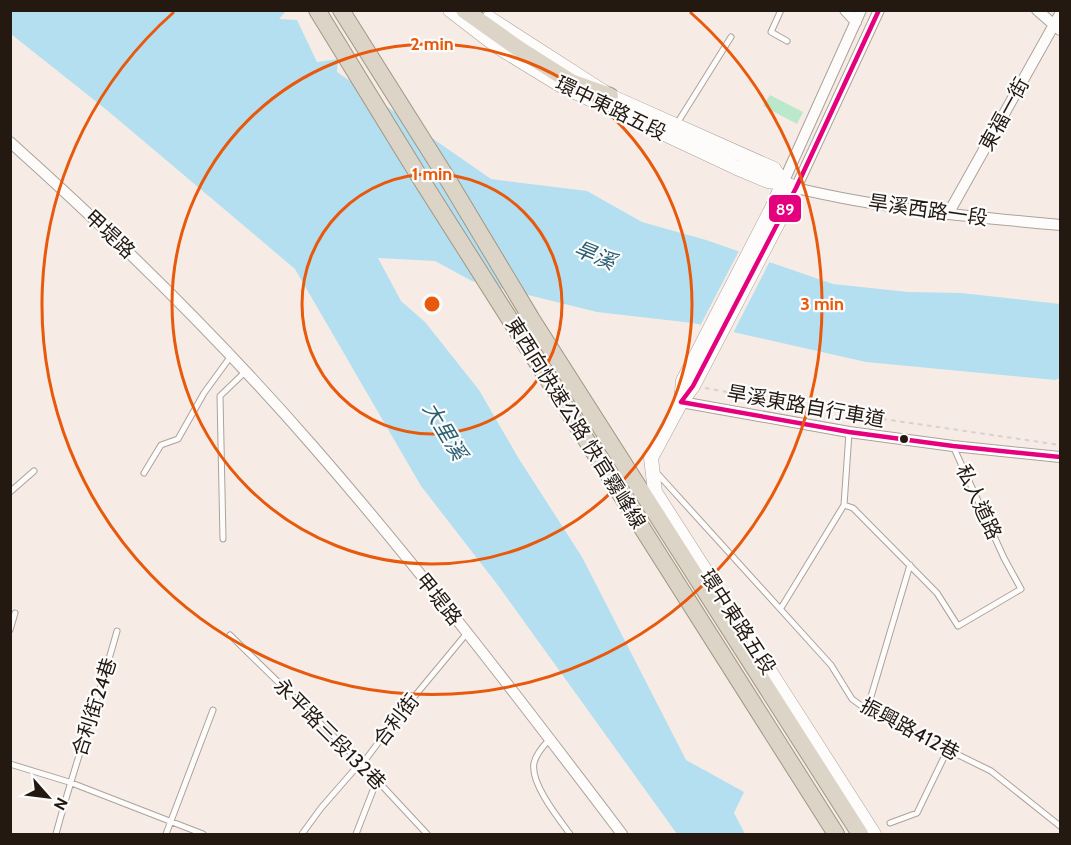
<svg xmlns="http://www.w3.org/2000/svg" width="1071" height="845" font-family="Cabin,'Noto Sans TC',sans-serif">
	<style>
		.green { fill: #bbe8cb }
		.water { fill: #b3dff0 }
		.pier { fill: #f6ece5 }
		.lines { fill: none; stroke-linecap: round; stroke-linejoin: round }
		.service-casing { stroke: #aba29b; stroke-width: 7 }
		.minor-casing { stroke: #aba29b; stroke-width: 12 }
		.tertiary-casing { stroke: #aba29b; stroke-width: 15 }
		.trunk-casing { stroke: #a29783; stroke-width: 18 }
		.path { stroke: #d6d2d0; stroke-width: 2; stroke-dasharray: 4.5 4.5; stroke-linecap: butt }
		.service { stroke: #fefcfb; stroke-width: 5 }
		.minor { stroke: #fefcfb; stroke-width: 10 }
		.tertiary { stroke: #fefcfb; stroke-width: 14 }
		.trunk { stroke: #dcd4c7; stroke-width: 16 }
		.bus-1-casing { stroke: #fcfcfc; stroke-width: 9 }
		.bus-1 { stroke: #e5007d; stroke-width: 4.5 }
		.ring { fill: none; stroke: #e8590c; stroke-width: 3 }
		.bus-dot { fill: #241911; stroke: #fcfcfc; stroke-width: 2 }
		.labels { text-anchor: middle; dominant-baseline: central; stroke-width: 4.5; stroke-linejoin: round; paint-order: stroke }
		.street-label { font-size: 20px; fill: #241911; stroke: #fcfcfc }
		.water-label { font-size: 21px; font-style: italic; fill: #295e71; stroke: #fcfcfc }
		.centre { fill: #e8590c; stroke: #fcfcfc; stroke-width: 3 }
		.ring-label { font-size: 18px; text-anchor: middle; font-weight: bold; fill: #e8590c; stroke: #fcfcfc; stroke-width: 4.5; stroke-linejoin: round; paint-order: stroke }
		.line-badge { stroke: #fcfcfc; stroke-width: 2 }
		.badge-label { font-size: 16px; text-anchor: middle; font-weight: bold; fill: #fff }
	</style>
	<rect width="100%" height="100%" fill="#f6ece5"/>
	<path class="green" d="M770,95L803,112L797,124L763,106Z"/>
	<path class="water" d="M10,11H286L279,19L297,20L317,62L338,59L337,72L491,179L587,191L642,222L706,240L833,284L908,292L961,293L1060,304V378L1055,380L866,362L693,323L597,312L472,281L435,261L378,258L401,301L425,322L479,390L519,459L582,557L686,760L744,792L734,813L745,834H677L497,584L421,486L295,269L108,111L11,34Z"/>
	<path class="pier" d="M740,249L771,259L732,335L699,328Z"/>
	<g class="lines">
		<g class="service-casing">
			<path id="service" d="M781,10L771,32L787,41
				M676,125L731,37
				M656,472L831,665L852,699L867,710L991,771L1060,826
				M144,473L161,445L178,439L204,393L231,356
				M10,492L34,471
				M844,505L853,508L937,593L958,626L1021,589L1004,558L953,446
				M223,539L220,396L245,372
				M781,608L844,505L849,433
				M10,630L15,613
				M230,635L361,763L427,834
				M867,710L910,565
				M550,739C543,746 536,754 534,763C530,783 558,818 570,834
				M10,764L69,782L203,834
				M890,823L917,813L948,749
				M56,834C74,766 98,700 117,631
				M166,834L213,710
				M302,834L321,808L355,769L366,759L399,715L467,633
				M356,834L377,780"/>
		</g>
		<g class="minor-casing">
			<path id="minor" d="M845,10L856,22
				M879,10L796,188C883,209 972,217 1060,225
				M1037,10L1060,30
				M10,142C116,237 218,337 312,445C421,570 522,702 622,834
				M783,183L861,10
				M948,214L1060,14
				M681,402L849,432L953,446L1060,457"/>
		</g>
		<g class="tertiary-casing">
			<path id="tertiary" d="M450,10L498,47L562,86L737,168L768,181L783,183L772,208L683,381L681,402
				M489,18L610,96L774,169L783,183L796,188L693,386L681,402L651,458L655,492L874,834"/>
		</g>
		<g class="trunk-casing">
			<path id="trunk" d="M317,10L419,176L836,834
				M341,10L450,183L531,318L860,834
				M464,10L519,49L571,82L610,96"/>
		</g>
		<path class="path" d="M705,388L856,415L1060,445"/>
		<use href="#service" class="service"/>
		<use href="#minor" class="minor"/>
		<use href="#tertiary" class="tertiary"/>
		<use href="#trunk" class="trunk"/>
		<g class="bus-1-casing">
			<path id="bus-1" d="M681,402L693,386L796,188L879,10
				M681,402L849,432L953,446L1060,457"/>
		</g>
		<use href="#bus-1" class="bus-1"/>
	</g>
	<g class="ring">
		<circle cx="432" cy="304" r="130"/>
		<circle cx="432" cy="304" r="260"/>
		<path d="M690 12A390 390 0 1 1 174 12"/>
	</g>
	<circle class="bus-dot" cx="904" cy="439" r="5"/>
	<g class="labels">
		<g class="street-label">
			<text transform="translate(611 108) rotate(26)">環中東路五段</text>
			<text transform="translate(1004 114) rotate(-61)">東福一街</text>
			<text transform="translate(928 210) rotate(8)">旱溪西路一段</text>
			<text transform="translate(110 234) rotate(43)">甲堤路</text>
			<text transform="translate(806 406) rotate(10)">旱溪東路自行車道</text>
			<text transform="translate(576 423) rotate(58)">東西向快速公路 快官霧峰線</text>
			<text transform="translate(979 502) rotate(65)">私人道路</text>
			<text transform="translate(439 599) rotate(51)">甲堤路</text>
			<text transform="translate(738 622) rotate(57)">環中東路五段</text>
			<text transform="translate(94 707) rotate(-72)">合利街24巷</text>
			<text transform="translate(396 720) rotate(-52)">合利街</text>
			<text transform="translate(910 729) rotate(28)">振興路412巷</text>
			<text transform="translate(330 734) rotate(45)">永平路三段132巷</text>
		</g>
		<g class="water-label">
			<text transform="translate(595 255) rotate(22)">旱溪</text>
			<text transform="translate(445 431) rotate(59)">大里溪</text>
		</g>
	</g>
	<circle cx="432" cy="304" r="9" class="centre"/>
	<g class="ring-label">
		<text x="432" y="50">2 min</text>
		<text x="432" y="180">1 min</text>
		<text x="822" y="310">3 min</text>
	</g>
	<rect class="line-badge" x="768" y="194" width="34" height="29" rx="6" fill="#e5007d"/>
	<g class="badge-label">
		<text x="785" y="215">89</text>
	</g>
	<rect width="1071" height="845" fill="none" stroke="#241911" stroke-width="24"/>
	<g transform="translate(48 797) rotate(118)" stroke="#fcfcfc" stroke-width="4.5" paint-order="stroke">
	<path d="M0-4.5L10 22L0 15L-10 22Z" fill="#241911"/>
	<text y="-9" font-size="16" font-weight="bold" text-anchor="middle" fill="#241911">N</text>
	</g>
</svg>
